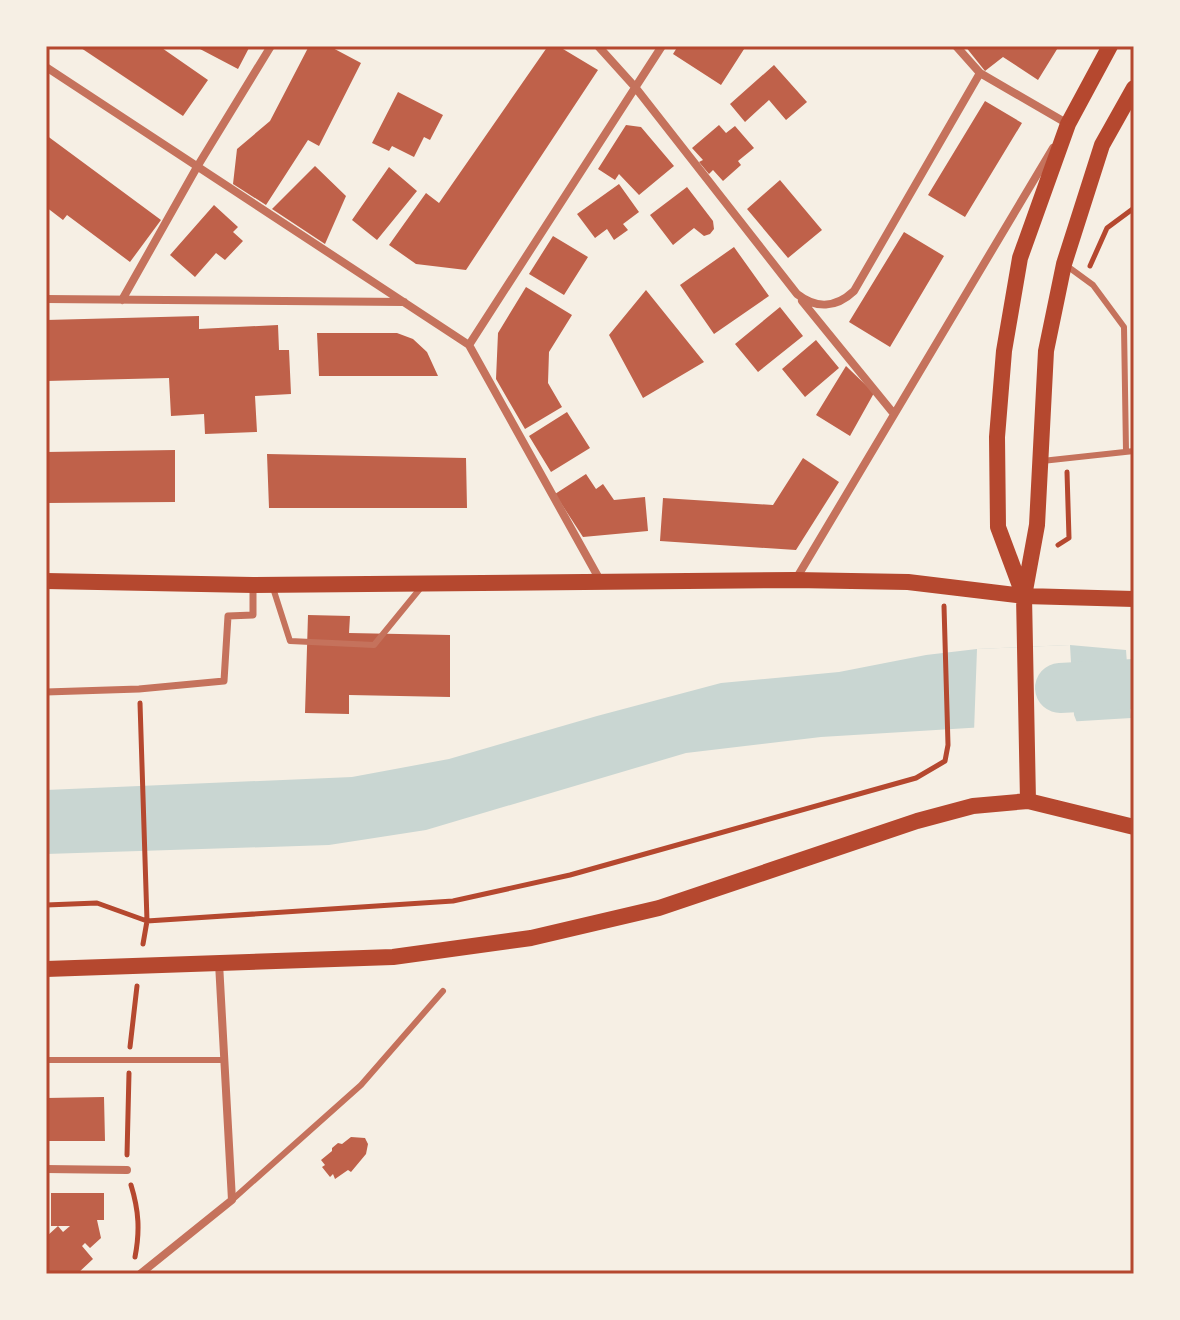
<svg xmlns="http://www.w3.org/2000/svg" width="1180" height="1320" font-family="'Exo 2',sans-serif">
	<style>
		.water { fill: #c9d6d2 }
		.pier { fill: #f6efe4 }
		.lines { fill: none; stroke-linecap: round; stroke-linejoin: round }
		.river { stroke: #c9d6d2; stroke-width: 50 }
		.building { fill: #bf614a }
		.path { stroke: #b5482f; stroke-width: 5 }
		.service { stroke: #c5725c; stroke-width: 6 }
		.pedestrian { stroke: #c5725c; stroke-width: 7 }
		.minor { stroke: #c5725c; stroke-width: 8 }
		.secondary { stroke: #b5482f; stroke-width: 16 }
		.neatline { fill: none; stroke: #b5482f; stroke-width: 3 }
	</style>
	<rect width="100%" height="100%" fill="#f6efe4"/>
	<path class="water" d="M1070,645L1126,650L1131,718L821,737L686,753L426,830L329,845L46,854V790L352,777L449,759L597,716L721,683L839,672L926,655L977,649Z"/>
	<path class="pier" d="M1070,645L1074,715L1078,725L974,732L977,649Z"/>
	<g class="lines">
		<path class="river" d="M1060,688L1134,684"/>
	</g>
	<path class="building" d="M78,46H159L208,80L183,116Z
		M202,46H250L238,69L200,49Z
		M309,46H329L361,63L319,146L308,140L266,205L233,184L237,149L270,121Z
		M548,46H558L598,70L466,270L416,264L389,245L426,193L439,203Z
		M678,46H746L721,85L673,54Z
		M965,46H1059L1038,80L1003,57L985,71Z
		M774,65L807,102L786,120L769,100L745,122L730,104Z
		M398,92L443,115L430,140L424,137L414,157L392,146L389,151L372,143Z
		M985,101L1022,123L965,217L928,195Z
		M626,125L641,127L674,166L639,195L619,174L615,180L598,169Z
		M719,125L726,133L735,126L754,148L738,161L741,165L723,181L713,170L709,174L699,162L703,160L692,148Z
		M46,135L161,220L130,262L67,215L63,220L46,207Z
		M315,166L346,196L325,244L272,209Z
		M389,167L417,191L377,240L352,220Z
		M780,180L822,230L788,258L747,209Z
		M619,184L639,212L623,224L628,230L614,240L607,229L595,238L577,214Z
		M687,187L713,221L714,229L710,234L704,236L694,228L673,245L650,215Z
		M214,205L238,227L233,232L243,241L225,260L216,253L195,277L170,255Z
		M904,232L944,256L890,347L849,322Z
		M553,236L588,257L564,295L529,274Z
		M734,247L769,296L714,334L680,285Z
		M526,287L572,315L549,352L548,383L562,407L525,429L496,379L498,333Z
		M646,290L704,362L643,398L609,335Z
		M780,307L803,336L758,372L735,344Z
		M199,316V329L278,325L279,350H289L291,394L255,396L257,432L205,434L204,414L171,416L169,378L46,381V320Z
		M317,333H397L413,339L427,352L438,376H319Z
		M816,340L839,368L805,397L782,369Z
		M846,366L874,393L850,436L816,415Z
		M567,412L590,448L551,472L529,436Z
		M175,450V502L46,503V452Z
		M267,454L466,458L467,508H269Z
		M803,458L839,482L796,550L660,541L663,498L773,505Z
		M586,474L596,489L603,484L614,500L645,497L648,531L583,537L555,494Z
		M308,615L350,616L349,633L450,635V697L349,695V714L305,713Z
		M104,1097L105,1141H46V1098Z
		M351,1137L365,1138L368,1144L366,1154L351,1172L348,1170L335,1179L333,1174L330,1177L322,1167L325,1165L321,1160L332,1151V1148L338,1143L342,1144Z
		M51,1193H104V1220H97L101,1238L90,1248L85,1243L82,1246L93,1259L77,1274H46V1237L58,1226L63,1232L70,1226H51Z"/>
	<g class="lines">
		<path class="path" d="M1090,266L1107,228L1134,208
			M1058,545L1069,538L1067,472
			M140,703L147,921L143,944
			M46,905L97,903L147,921L453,901L570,875L916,778L945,761L948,745L944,606
			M130,1047L137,986
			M127,1155L129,1073
			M131,1185C139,1211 140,1231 135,1257"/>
		<path class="service" d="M1067,266L1093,285L1124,327L1126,451
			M1042,461L1134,451
			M273,588L290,641L374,645L423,585
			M46,1060H225
			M232,1200L361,1085L443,991"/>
		<path class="pedestrian" d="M46,692L139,689L224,681L228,616L253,615V585"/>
		<path class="minor" d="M598,46L635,87L797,294C816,309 836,308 854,291L980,73
			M956,46L980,73L1068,124L1066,126
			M46,67L469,345L601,582
			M46,299L404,302
			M122,300L197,167L271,46
			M802,301L894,414
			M469,345L662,46
			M796,579L1053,148
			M46,1169L127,1170
			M140,1274L232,1200L219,963"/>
		<path class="secondary" d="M46,581L253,585L795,580L908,582L1024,596L1134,599
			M1023,594L998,527L997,437L1004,351L1020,258L1068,124L1110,46
			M1028,801L1024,596L1037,525L1046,351L1064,264L1102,145L1134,88
			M46,969L393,957L531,938L659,908L917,821L973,806L1028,801L1134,827"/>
	</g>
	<rect width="1180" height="1320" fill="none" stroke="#f6efe4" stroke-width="96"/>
	<rect x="48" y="48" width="1084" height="1224" class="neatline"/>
</svg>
